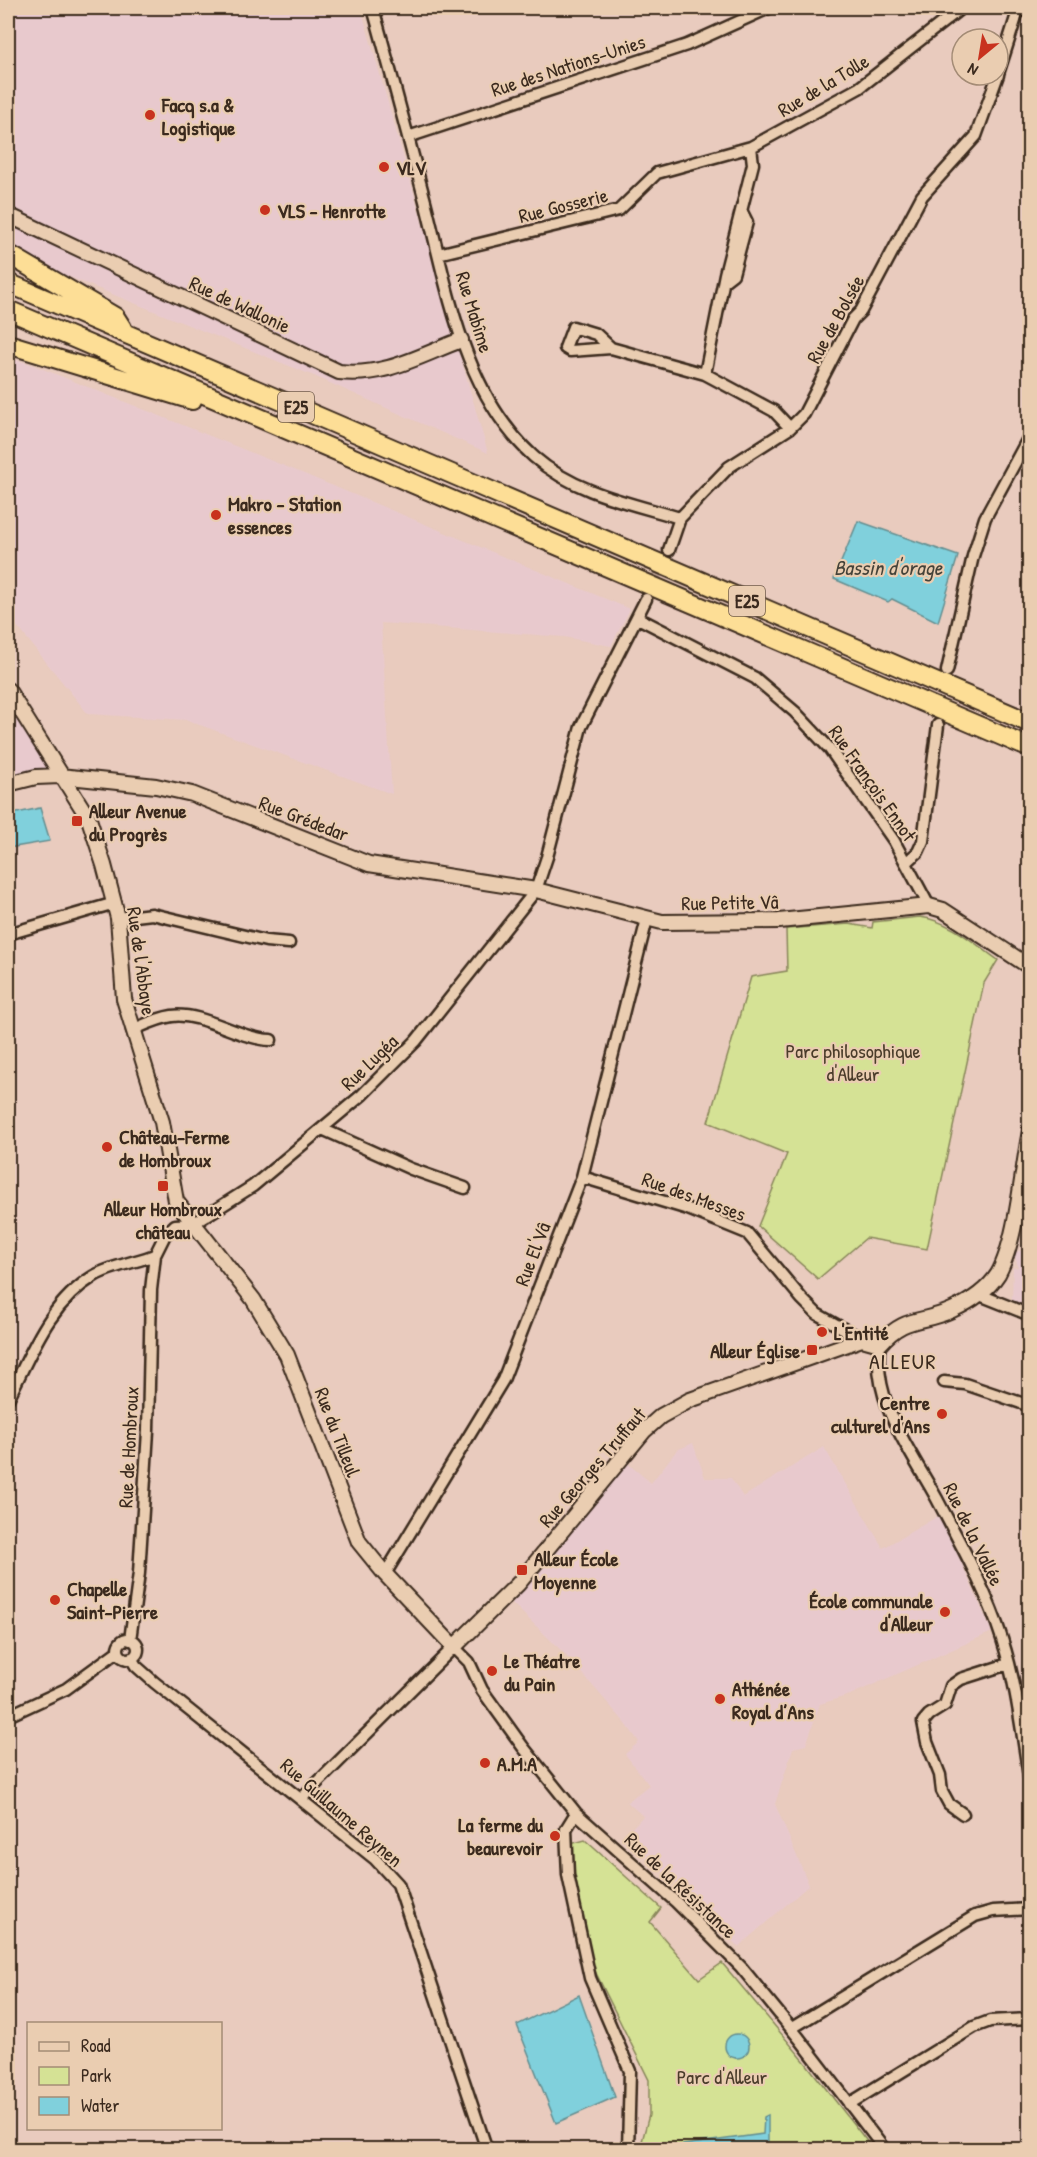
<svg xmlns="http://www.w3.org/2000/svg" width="1037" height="2157" font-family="'Patrick Hand',sans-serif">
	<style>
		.built { fill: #e8c9cd }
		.green { fill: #d5e295; stroke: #88865a; stroke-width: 1.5 }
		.water { fill: #80d0dc; stroke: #648e90; stroke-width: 1.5 }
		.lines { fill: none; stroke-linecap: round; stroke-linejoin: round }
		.street-tunnel { stroke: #c6ab9e; stroke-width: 10; stroke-dasharray: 10 5; stroke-linecap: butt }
		.street-casing { stroke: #3b2a1e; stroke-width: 15 }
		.secondary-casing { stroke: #3b2a1e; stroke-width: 18 }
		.highway-casing { stroke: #3b2a1e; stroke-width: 22 }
		.street { stroke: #eacdb1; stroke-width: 10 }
		.secondary { stroke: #eacdb1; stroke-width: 14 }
		.highway { stroke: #fdde96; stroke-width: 18 }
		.poi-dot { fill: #c8321e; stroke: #eacdb1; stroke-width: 2 }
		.labels { text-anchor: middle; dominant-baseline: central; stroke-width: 4.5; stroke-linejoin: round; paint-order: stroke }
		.shield { fill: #eacdb1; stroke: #705b4a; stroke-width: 1.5 }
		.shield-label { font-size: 18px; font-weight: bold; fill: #3b2a1e }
		.street-label { font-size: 20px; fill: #3b2a1e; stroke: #eacdb1 }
		.poi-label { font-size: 20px; font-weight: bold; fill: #3b2a1e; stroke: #eacdb1; text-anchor: start }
		.park-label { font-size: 20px; fill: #4a3c2a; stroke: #eacdb1 }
		.water-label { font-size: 21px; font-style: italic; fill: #45433a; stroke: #eacdb1 }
		.quarter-label { font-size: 22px; letter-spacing: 1.5px; fill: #3b2a1e; stroke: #eacdb1 }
	</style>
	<rect width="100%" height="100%" fill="#e9cbbe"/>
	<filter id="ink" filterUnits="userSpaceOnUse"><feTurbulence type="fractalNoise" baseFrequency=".0167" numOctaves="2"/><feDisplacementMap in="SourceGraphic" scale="12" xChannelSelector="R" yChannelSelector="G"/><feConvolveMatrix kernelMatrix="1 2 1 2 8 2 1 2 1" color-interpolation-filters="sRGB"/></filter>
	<g filter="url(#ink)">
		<path class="built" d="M8,8H361L488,453L314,376L8,252Z
			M8,358L28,363L292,469L630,609L611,646L564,637L381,623L392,794L186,720L88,714L8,615Z
			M8,695L54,771L8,782Z
			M1029,1249H1030L1029,1307L1012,1301L1013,1268L1018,1267L1014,1252Z
			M693,1443L705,1478H731L743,1497L824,1447L883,1548L940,1515L992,1632L850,1695L820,1704L806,1745L793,1748L775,1804L809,1885L738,1947L691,1895L622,1839L643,1816L627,1802L649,1785L625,1754L639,1742L626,1724L564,1653L512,1603L626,1462L651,1483L677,1450Z"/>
		<path class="green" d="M920,917C950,921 974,943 998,960L984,983L927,1249L866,1238L818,1279L758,1226L787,1154L708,1122L751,977L787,971L786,929L849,924L872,928L873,922Z
			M585,1840L661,1908L650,1922L699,1979L722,1963L805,2062L873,2149H640L649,2115V2080L592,1965L567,1845Z"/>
		<path class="water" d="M858,521L958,556L938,622L892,599L888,602L834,579Z
			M40,808L50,841L8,848V815Z
			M579,1995L615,2097L556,2123L517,2025Z
			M725 2046a12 12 0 1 1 24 0a12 12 0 1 1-24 0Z
			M768,2115V2146L755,2150L682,2149L683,2145L763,2134L764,2117Z"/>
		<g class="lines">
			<path class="street-tunnel" d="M650,590L669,550"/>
			<g class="street-casing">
				<path id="street" d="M373,8C391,72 408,137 425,201C448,290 463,393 534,457C575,493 630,503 680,518
					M998,74L1019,8
					M408,137L687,45L769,8
					M438,254L619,210L657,173L751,147L859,88L961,8
					M724,281L733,274L747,222L742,212
					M611,348L570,351L565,348L573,327L596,334L611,348L705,374L774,411L790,428
					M705,374L725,274L753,164L751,147
					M669,550L680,518L729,467L790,428L804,414L853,319L861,311L922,196L976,136L998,75
					M638,618L755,678L795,712L829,748L894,841L929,906
					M947,671L973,556L985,518L1030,435
					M906,863L918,852L923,841L938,725
					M118,918L152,914L266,941L289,943
					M8,934L115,903
					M132,1030C144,1025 158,1018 172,1016C203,1012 239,1039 271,1040
					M322,1129L411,1169L465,1188
					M582,1177L688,1209L747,1233L802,1299L817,1314L862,1339
					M980,1295L1030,1315
					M880,1344C871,1401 911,1451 937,1499C960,1543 987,1591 1002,1639C1017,1685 1022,1735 1030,1782
					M944,1382L965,1384L1030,1406
					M8,1399C31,1354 48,1304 94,1276C111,1266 136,1262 155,1255
					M385,1574L503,1380L582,1177L647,919
					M118 1649a10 10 0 1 1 20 0a10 10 0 1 1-20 0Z
					M130,1640L139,1573L148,1431L151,1290L155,1255L165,1235L175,1225L193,1224L253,1186L362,1095L416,1041L536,890L547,857L581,727L646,599
					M131,1658L136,1666L154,1682L375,1859L398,1884L487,2150
					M8,1716L66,1689L118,1651
					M302,1798L454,1647L469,1662L482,1690L523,1747L576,1813L676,1902L741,1967L799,2038L885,2150
					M576,1813L566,1829L568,1875L590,1978L630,2071L628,2150
					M963,1814L949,1804L942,1791L940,1775L927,1742L923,1722L929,1715L945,1705L951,1686L961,1679L1008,1664
					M792,2028L975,1916L993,1911L1030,1909
					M849,2104L974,2027L990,2021L1030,2019"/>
			</g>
			<g class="secondary-casing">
				<path id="secondary" d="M8,215L339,372C385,377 419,356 461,340
					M8,690L89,819L104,865L118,918L124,999L162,1122L176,1201L253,1299L287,1355L359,1542L385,1574L454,1647L518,1584L644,1431L661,1416L690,1400L862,1339L880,1344C905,1315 921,1324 952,1310C970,1302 987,1291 998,1274C1017,1240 1022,1170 1030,1131
					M8,784L36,777L60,776L156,786L192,794L369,864L536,890L662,922L779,921L929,906L943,910L1030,967"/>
			</g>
			<g class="highway-casing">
				<path id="highway" d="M8,254L115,317L122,328
					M8,283L1030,723
					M8,310L1030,748
					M8,344L192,400"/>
			</g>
			<use href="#street" class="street"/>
			<use href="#secondary" class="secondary"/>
			<use href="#highway" class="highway"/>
		</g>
	</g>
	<g class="poi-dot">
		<circle cx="150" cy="115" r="6"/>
		<circle cx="384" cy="167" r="6"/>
		<circle cx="265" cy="210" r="6"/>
		<circle cx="216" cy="515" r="6"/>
		<rect x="71" y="815" width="12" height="12" rx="3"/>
		<circle cx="107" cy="1147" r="6"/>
		<rect x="157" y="1180" width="12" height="12" rx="3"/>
		<circle cx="822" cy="1332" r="6"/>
		<rect x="806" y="1344" width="12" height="12" rx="3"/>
		<circle cx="942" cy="1414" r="6"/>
		<rect x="516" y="1564" width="12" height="12" rx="3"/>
		<circle cx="55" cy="1600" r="6"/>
		<circle cx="945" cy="1612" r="6"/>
		<circle cx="492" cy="1671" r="6"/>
		<circle cx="720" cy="1699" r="6"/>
		<circle cx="485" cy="1763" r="6"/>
		<circle cx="555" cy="1836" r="6"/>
	</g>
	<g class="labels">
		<g class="shield">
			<rect x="278" y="392" width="36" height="30" rx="4.5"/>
			<rect x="729" y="586" width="36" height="30" rx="4.5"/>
		</g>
		<g class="shield-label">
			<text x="296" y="407">E25</text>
			<text x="747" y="601">E25</text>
		</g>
		<g class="street-label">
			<text transform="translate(568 65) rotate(-18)">Rue des Nations-Unies</text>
			<text transform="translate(823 85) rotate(-31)">Rue de la Tolle</text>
			<text transform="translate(563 205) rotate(-14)">Rue Gosserie</text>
			<text transform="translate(240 304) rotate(25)">Rue de Wallonie</text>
			<text transform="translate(475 312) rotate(73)">Rue Mabîme</text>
			<text transform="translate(835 319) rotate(-61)">Rue de Bolsée</text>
			<text transform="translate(873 783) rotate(55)">Rue François Ennot</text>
			<text transform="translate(304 818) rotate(21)">Rue Grédedar</text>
			<text transform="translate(730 902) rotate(-1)">Rue Petite Vâ</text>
			<text transform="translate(142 961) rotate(82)">Rue de l'Abbaye</text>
			<text transform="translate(369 1062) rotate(-44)">Rue Lugéa</text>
			<text transform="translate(694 1196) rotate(20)">Rue des Messes</text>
			<text transform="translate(532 1254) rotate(-69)">Rue El'Vâ</text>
			<text transform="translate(338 1432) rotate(69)">Rue du Tilleul</text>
			<text transform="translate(128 1447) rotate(-87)">Rue de Hombroux</text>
			<text transform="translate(592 1467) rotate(-49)">Rue Georges Truffaut</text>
			<text transform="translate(974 1534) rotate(64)">Rue de la Vallée</text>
			<text transform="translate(342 1812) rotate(41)">Rue Guillaume Reynen</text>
			<text transform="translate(681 1885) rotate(43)">Rue de la Résistance</text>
		</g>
		<g class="poi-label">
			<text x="162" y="104">Facq s.a &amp;<tspan x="162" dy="23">Logistique</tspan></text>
			<text x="396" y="167">VLV</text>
			<text x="277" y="210">VLS - Henrotte</text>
			<text x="228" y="503">Makro - Station<tspan x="228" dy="23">essences</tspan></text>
			<text x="89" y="810">Alleur Avenue<tspan x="89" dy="23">du Progrès</tspan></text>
			<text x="119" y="1136">Château-Ferme<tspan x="119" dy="23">de Hombroux</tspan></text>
			<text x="163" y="1208" text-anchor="middle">Alleur Hombroux<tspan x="163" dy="23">château</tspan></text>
			<text x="834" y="1332">L'Entité</text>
			<text x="800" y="1350" text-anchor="end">Alleur Église</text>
			<text x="930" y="1402" text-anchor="end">Centre<tspan x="930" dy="23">culturel d'Ans</tspan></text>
			<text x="534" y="1558">Alleur École<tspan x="534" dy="23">Moyenne</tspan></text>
			<text x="67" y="1588">Chapelle<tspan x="67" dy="23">Saint-Pierre</tspan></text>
			<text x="933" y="1600" text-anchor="end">École communale<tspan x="933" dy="23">d'Alleur</tspan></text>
			<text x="504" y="1660">Le Théatre<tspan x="504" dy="23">du Pain</tspan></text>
			<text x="732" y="1688">Athénée<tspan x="732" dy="23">Royal d’Ans</tspan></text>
			<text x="497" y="1763">A.M.A</text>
			<text x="543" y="1824" text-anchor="end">La ferme du<tspan x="543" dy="23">beaurevoir</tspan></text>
		</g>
		<g class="park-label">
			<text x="853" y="1050">Parc philosophique<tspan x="853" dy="23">d'Alleur</tspan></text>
			<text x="722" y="2076">Parc d'Alleur</text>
		</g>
		<g class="water-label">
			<text x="888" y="567">Bassin d'orage</text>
		</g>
		<g class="quarter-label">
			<text x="903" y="1361">ALLEUR</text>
		</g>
	</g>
	<rect width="1037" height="2157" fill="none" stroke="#eacdb1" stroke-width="30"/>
	<rect x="15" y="15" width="1007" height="2127" fill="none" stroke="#3b2a1e" stroke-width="2" filter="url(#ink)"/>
	<rect x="27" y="2022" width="195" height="108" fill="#eacdb1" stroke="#a48c76" stroke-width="1.5"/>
	<rect x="39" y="2042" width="30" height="9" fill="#eacdb1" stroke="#a48c76" stroke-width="1.5"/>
	<text x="81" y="2052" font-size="18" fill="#3b2a1e">Road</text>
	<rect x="39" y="2067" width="30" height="18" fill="#d5e295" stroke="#a48c76" stroke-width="1.5"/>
	<text x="81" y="2082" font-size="18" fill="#3b2a1e">Park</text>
	<rect x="39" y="2097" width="30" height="18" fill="#80d0dc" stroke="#a48c76" stroke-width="1.5"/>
	<text x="81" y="2112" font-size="18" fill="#3b2a1e">Water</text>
	<g transform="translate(980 57) rotate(210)"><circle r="28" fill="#eacdb1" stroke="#a48c76" stroke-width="1.5"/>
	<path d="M0-4.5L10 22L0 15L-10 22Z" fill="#c8321e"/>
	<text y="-9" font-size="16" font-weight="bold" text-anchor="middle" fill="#3b2a1e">N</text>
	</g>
</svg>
